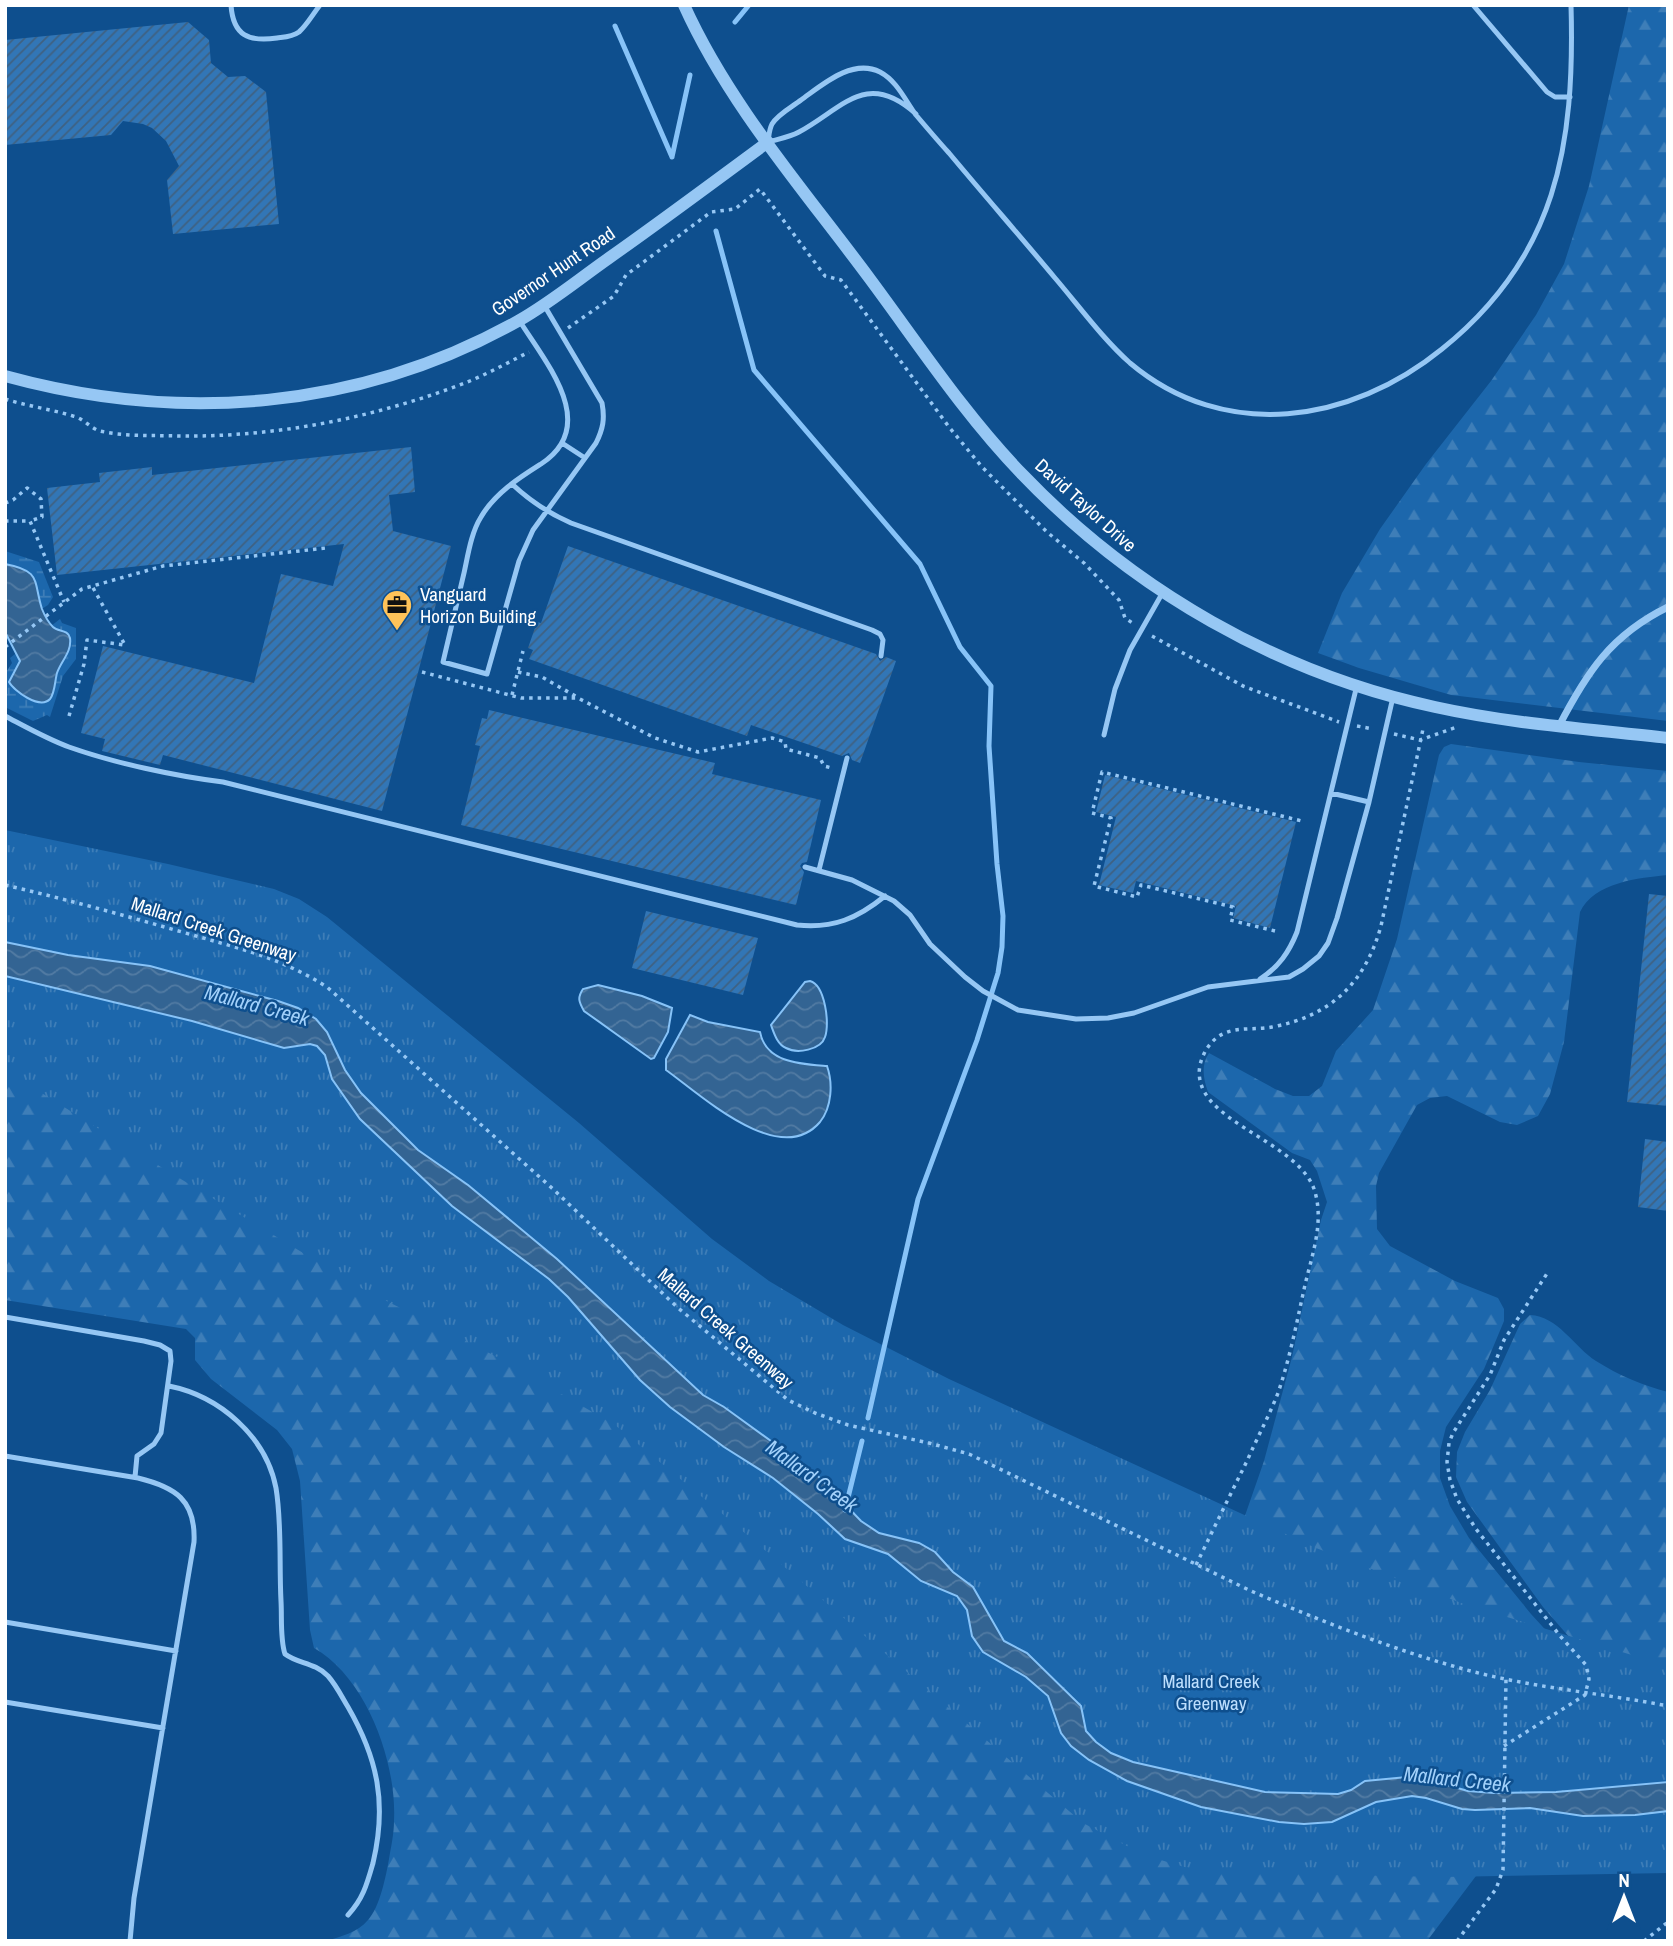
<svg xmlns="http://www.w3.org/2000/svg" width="1673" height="1946" font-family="'Archivo Narrow',sans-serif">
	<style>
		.forest { fill: url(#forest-firs) }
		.wetland { fill: url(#wetland-marsh) }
		.park { fill: url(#park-tufts) }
		.water { fill: url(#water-waves); stroke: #87c3f8; stroke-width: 2 }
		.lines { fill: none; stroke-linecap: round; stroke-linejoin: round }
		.stream { stroke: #87c3f8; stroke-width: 5 }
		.building { fill: url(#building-hatch) }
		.path { stroke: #96c7f4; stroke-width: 3.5; stroke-dasharray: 3.5 5; stroke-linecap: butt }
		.service { stroke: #96c7f4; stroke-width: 5 }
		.minor { stroke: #96c7f4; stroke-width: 7 }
		.tertiary { stroke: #96c7f4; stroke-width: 12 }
		.labels { text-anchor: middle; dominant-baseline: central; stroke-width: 5; stroke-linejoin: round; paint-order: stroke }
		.street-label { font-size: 19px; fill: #fff; stroke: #0e4f8e }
		.poi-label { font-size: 19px; fill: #fff; stroke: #0e4f8e; text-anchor: start }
		.park-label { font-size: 19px; fill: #bddffe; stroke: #0e4f8e }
		.water-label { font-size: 21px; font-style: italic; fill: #a2d1fb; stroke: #0e4f8e }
	</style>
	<defs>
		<pattern id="forest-firs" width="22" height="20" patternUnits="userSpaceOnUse" patternTransform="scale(1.75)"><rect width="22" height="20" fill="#1c67ac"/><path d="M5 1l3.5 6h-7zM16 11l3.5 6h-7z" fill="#3e7eb8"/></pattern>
		<pattern id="wetland-marsh" width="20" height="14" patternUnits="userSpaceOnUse" patternTransform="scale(1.75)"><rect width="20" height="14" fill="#1c67ac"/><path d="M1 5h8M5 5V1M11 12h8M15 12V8" fill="none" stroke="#3e7eb8"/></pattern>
		<pattern id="park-tufts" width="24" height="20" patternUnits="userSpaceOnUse" patternTransform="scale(1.75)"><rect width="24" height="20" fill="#1c67ac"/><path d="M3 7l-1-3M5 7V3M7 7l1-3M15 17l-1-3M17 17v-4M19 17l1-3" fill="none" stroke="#3e7eb8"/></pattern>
		<pattern id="water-waves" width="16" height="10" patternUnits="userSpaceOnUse" patternTransform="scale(1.75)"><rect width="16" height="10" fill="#336493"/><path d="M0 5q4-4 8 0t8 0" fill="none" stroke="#527ba3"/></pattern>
		<pattern id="building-hatch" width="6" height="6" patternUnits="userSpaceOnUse" patternTransform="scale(1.75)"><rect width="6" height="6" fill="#3276b6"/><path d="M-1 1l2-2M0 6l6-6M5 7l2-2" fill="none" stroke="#3f6181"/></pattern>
	</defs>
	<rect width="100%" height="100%" fill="#0e4f8e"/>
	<path class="forest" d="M1629,5H1668V721L1451,695L1359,668L1318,653L1342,593L1380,529L1426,464L1491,381L1536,315L1564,264L1589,186Z
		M1451,744L1579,762L1668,771V875C1639,878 1594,882 1580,912L1564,1042L1550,1094L1538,1116L1517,1125L1500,1122L1447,1096L1430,1098L1417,1105L1379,1173L1376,1186L1377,1229L1390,1246L1455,1281L1498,1298L1504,1309V1321L1484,1369L1446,1427L1440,1451V1478L1450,1506L1469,1538L1531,1614L1574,1661L1240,1530L1264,1461L1292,1357L1321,1220L1327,1202L1317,1171L1310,1160L1292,1153L1208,1092C1203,1078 1201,1065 1209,1053L1275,1089L1293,1096H1309L1322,1086L1336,1051L1373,1010L1397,939L1439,755L1444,747Z
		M5,1046L1485,1864L1427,1941H326C342,1936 357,1933 368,1920C380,1907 386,1876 389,1859C391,1847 394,1834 394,1821C397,1763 367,1678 314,1648L310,1630L300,1481L292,1449L277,1430L211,1379L195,1360V1338L186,1329L5,1300Z
		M1530,1315C1558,1316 1574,1347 1596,1361C1618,1375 1644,1386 1668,1392V1693L1604,1677L1543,1607L1467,1502L1456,1477L1457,1452L1465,1432L1490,1390L1520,1324Z"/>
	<path class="wetland" d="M5,551L39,562L53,597L48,605L5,632Z
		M60,619L62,623L76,628V659L63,676L50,717L47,715L33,721L5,707V674L12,663L10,658Z"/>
	<path class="park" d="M5,830L168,864L274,889L299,899L327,917L579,1123L712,1239L769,1281L843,1325L949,1379L1316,1548L1464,1604L1668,1666V1873L1443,1877L1201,1872L1144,1855L1083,1823L719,1511L615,1425L499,1358L361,1288L123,1144L5,1070Z"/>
	<path class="water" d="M5,564C42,571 33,581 42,609C44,614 49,623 53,627C58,632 68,629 70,638C72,652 61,661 57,673C55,680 55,693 50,699C40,710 14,691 9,682L20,661L5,632Z
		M5,942L68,955L150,966L278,1001L298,1008L316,1019L327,1032L345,1070L361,1093L418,1150L468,1185L557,1259L703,1395L724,1407L815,1473L861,1521L879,1533L919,1543L935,1552L953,1572L973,1587L1004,1641L1027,1653L1081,1706L1086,1731L1096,1742L1111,1753L1133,1762L1265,1792L1301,1793L1338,1794L1351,1790L1365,1781L1407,1777L1429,1780L1468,1791L1494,1793L1556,1792L1668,1782V1811L1635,1815L1583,1816L1530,1808L1475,1810L1462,1809L1426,1798L1412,1796L1376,1802L1332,1822L1304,1824L1279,1822L1201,1807L1127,1781L1089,1760L1071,1746L1061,1733L1048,1696L1026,1677L983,1652L972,1636L967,1610L957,1596L921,1581L888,1554L845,1539L818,1514L773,1478L724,1447L670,1407L640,1380L568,1297L549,1279L452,1206L360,1119L332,1079L325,1055L317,1046L310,1044L284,1048L192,1021L5,976Z
		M810,981C825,985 830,1024 825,1037C821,1050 797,1054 786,1048C777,1044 774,1033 771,1025L805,982Z
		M598,985L642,996L672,1008L668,1032L654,1058L651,1059L584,1011C579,1002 577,998 583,989Z
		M690,1015L708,1022L760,1032C766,1063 801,1064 827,1066C833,1083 832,1107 820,1122C780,1169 701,1095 666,1070V1059Z"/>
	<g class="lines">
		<path class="stream" d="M735,22L749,5
			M615,26L672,157
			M672,157L690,75
			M716,231L754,370L920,564L960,647L991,686L989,746L997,864L1003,916L1002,947L998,973L977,1040L918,1199L868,1418
			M845,1510L862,1441"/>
	</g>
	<path class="building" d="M188,22L209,40L211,63L228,77L245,76L266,92L279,224L173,234L167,180L179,166L166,141L152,128L143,124L123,121L111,135L5,145V40Z
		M411,447L415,492L389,495L393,531L451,546L382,811L163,755L160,765L102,751L105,739L81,733L103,646L254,683L281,574L333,586L344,544L57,575L47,488L100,482L99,473L152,467V475Z
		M568,546L876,654L880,661L886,657L896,661L860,763L852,760L849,753L842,756L751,725L747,736L529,659L533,650L528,648L537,622L541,623Z
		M489,710L715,763L712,774L821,800L807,862L802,863L800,866L804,872L796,905L461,825L480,746L475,745L482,718L487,719Z
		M1105,775L1296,822L1270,928L1233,918L1236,906L1136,881L1133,893L1099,885L1116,817L1096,812Z
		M1649,894L1668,896V1106L1627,1102Z
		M646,911L758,938L743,995L632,968Z
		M1645,1139L1668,1142V1211L1638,1207Z"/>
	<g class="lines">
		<path class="path" d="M568,328L614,296L626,275L711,212L735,209L760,189L825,276L841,280L949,427L982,467L1047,532L1084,563L1119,600L1125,618L1134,624
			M5,399C27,406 50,409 73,416C83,418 90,428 100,431C126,437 155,435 180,436C275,437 368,419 457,386C482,377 505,364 529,352
			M5,503L13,500L27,488L41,499L42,517L30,521
			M5,521H30L64,602
			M1152,636L1243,686L1339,722
			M5,647L82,589L163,566L326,548
			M422,672L521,698H578L655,738L698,752L772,738L785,742L786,749L820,758L824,766L832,768
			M518,672L542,677L577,697
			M512,695L523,651
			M69,716L84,664L87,640L125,645L92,586
			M1357,726L1373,729
			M1394,734L1420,740L1457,727
			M5,885C65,899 123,915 182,932C234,947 280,957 327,987L553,1189L677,1307L788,1400L815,1413L848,1425L929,1443L969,1454L1251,1591C1321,1621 1394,1650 1467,1670C1533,1688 1602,1693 1668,1706
			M1275,931L1230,920L1233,907L1141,885L1137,897L1094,886L1111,818L1092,813L1102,772L1302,821
			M1196,1565C1213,1530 1230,1495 1247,1461C1257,1438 1269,1416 1278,1393C1290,1358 1297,1321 1305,1285C1312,1255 1324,1223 1315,1192C1300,1139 1189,1122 1200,1065C1203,1052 1212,1038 1225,1033C1239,1027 1257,1030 1272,1027C1331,1016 1365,983 1381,926L1423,729
			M1504,1746L1585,1695L1589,1679L1586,1665L1561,1637L1476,1529L1457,1499L1450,1480L1447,1462L1449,1443L1453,1433L1490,1375L1504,1340L1548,1272
			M1457,1941L1496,1889L1503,1870L1506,1678
			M1644,1941L1668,1922"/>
		<path class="service" d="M231,5C233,36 249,42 277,38C285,37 292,37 299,32C307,25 313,14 320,5
			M1473,5L1547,92L1555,97H1570
			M916,114C866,69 842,109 799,132C790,137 779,139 768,142C769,136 769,130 772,124C778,114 792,107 801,100C822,85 852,58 880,72C897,81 905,100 916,115C927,128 938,141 949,153C984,195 1020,236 1055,278C1079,306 1102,338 1130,363C1225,443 1351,423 1442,349C1557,257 1575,145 1571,5
			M519,320C545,362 601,425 541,464C519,478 495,493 481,517C471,533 468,555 464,573C457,603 450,632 443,662L487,674L519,561L533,530L596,443C603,429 605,419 602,403L544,305
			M562,443L585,458
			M512,484C530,501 548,513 571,523L872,630L880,634L883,640L881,656
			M5,716C26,727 47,739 69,747C114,763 175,776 223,782L797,925C833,929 858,918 885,896
			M1104,735L1115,689L1130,650L1163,592
			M1331,793L1369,802
			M805,867L852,880L894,901L910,915L930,944L965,977L983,991L1018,1010L1076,1019L1108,1018L1134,1013L1208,987L1289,977L1303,969L1319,956L1328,943L1337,918L1369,802L1393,697
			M819,870L847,758
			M1260,979C1279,967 1289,952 1297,932L1357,685
			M5,1317L144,1341L160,1345L170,1351L171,1361L161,1433L154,1444L137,1456L135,1477
			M169,1386C219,1396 266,1436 276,1488C282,1524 279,1564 281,1601C282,1618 280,1639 285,1654C298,1664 314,1662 328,1676C336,1685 342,1697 348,1707C378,1759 387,1804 373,1863C367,1884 363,1899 348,1915
			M5,1456L138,1478C175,1487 196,1500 194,1542L134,1898L130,1941
			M5,1622L176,1651
			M5,1702L163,1728"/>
		<path class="minor" d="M1559,726C1587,672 1611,635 1668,607"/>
		<path class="tertiary" d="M684,5C729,105 805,191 870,279C919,345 965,415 1022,474C1133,590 1279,674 1435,707C1512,724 1590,729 1668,738
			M5,376C180,424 359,410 518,321C550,303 579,279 609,258C663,220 715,181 768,142"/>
	</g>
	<defs>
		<g id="office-pin" transform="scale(1.575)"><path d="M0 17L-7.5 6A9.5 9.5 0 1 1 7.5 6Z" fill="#ffc359" stroke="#0e4f8e"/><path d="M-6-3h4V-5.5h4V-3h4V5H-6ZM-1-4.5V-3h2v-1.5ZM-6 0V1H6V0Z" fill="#111"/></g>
	</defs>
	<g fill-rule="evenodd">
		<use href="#office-pin" x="397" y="605"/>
	</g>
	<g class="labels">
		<g class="street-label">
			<text transform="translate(553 271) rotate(-34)">Governor Hunt Road</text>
			<text transform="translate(1086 505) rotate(42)">David Taylor Drive</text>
			<text transform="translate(214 929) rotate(18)">Mallard Creek Greenway</text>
			<text transform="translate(726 1328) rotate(41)">Mallard Creek Greenway</text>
		</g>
		<g class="poi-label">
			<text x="420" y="594">Vanguard<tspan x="420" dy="22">Horizon Building</tspan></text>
		</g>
		<g class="park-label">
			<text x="1211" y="1681">Mallard Creek<tspan x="1211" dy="22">Greenway</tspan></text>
		</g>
		<g class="water-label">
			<text transform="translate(257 1005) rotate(15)">Mallard Creek</text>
			<text transform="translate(812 1476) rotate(36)">Mallard Creek</text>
			<text transform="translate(1457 1779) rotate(6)">Mallard Creek</text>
		</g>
	</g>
	<rect width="1673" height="1946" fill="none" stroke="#ffffff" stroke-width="14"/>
	<g transform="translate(1624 1897)" stroke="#0e4f8e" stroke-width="5" paint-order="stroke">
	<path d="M0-5L12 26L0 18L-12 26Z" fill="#ffffff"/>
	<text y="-10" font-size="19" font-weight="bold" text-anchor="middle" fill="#ffffff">N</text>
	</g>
</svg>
